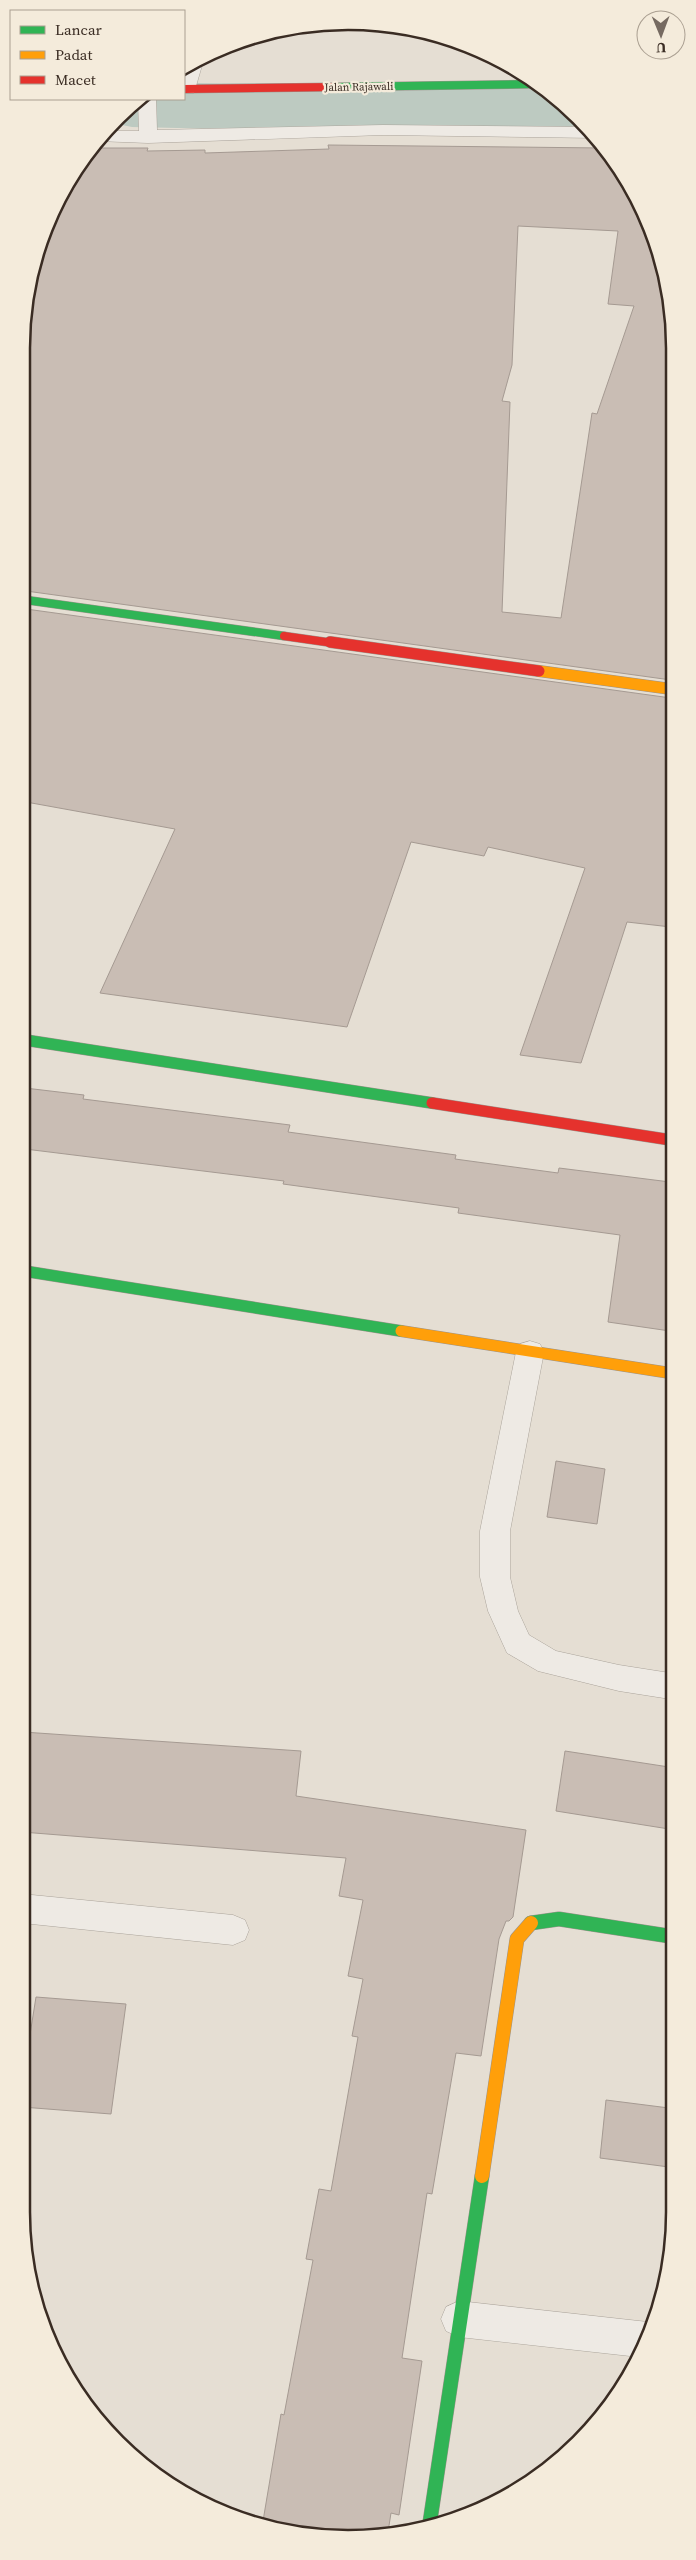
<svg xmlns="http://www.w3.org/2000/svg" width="696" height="2560" font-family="'Source Serif 4',serif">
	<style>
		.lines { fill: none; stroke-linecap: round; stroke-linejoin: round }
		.river { fill: #bdcac1; fill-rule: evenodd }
		.building { fill: #c9bdb4; stroke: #a59a92; fill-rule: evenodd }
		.lane-casing { stroke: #aba49b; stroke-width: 1 }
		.street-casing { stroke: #aba49b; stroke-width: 1 }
		.fast-far2-casing { stroke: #9b938b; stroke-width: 9 }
		.fast-far1-casing { stroke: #9b938b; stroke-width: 12 }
		.fast-casing { stroke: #9b938b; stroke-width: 15 }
		.slow-far1-casing { stroke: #9b938b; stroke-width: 12 }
		.slow-casing { stroke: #9b938b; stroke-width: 15 }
		.jam-far1-casing { stroke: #9b938b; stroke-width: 9 }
		.jam-casing { stroke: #9b938b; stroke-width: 12 }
		.lane { fill: #eeeae4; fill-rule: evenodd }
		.street { fill: #eeeae4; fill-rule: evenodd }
		.fast-far2 { stroke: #30b455; stroke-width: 8 }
		.fast-far1 { stroke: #30b455; stroke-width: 11 }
		.fast { stroke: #30b455; stroke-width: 14 }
		.slow-far1 { stroke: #ff9f0a; stroke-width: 11 }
		.slow { stroke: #ff9f0a; stroke-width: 14 }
		.jam-far1 { stroke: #e5322d; stroke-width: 8 }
		.jam { stroke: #e5322d; stroke-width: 11 }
		.labels { text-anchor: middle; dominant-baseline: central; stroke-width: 4.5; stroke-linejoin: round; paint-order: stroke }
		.far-street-label { font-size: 11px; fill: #3a2c23; stroke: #f4ebdb }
		.rim { fill: none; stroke: #3a2c23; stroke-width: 2.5 }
	</style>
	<rect width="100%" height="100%" fill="#e5ded3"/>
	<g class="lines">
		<path class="river" d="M184,83L535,85L583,124L562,129L311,131L132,127L112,123L139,99H184Z"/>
	</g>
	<path class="building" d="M328,145L603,148L650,223L672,306L671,680L26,591L27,285L46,223L76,167L92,148H148L147,151L205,150V153L329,149ZM518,226L618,231L608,304L634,306L597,414L592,413L561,618L502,612L510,402L502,401L512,365Z
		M26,609L671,698V927L627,922L581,1063L520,1055L585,868L488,847L484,856L411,842L347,1027L100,993L175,829L26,802Z
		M25,1088L84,1095L83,1099L290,1125L288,1132L456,1155L455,1159L558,1173L559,1168L670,1182V1331L608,1322L620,1235L458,1213L459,1208L283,1184L284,1181L25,1149Z
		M556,1461L605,1469L597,1524L547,1517Z
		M23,1732L301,1751L296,1796L526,1830L513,1917L509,1921H506L499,1939L481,2056L456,2053L432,2194L427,2193L402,2358L422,2361L399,2515L391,2513L388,2532L326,2538L262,2527L281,2414L284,2415L313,2260L306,2259L319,2189L331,2191L358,2037L352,2036L363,1979L348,1976L363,1900L339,1896L346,1858L22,1832Z
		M565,1751L669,1767V1829L556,1811Z
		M36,1997L126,2004L111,2114L22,2107V2085Z
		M606,2100L669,2108V2167L600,2158Z"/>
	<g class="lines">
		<g class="lane-casing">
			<path id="lane" d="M200,58L203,62L194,93H184V67Z"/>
		</g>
		<g class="street-casing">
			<path id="street" d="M156,99L157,130L383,125L587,127L597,138L383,135L148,143L97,141L105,131H139L138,100Z
				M530,1341L540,1344L544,1352L510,1531V1577L518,1611L529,1635L556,1651L619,1665L670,1673V1699L619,1691L538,1671L507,1653L488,1611L480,1577V1531L516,1352L520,1344Z
				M22,1894L233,1915L245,1920L249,1930L245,1940L233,1945L22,1923Z
				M459,2301L648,2322L654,2325L639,2357L459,2337L446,2331L441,2319L446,2307Z"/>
		</g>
		<g class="fast-far2-casing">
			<path id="fast-far2" d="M336,87L535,84
				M26,600L284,636"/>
		</g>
		<g class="fast-far1-casing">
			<path id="fast-far1" d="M25,1040L432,1103
				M24,1271L401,1331"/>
		</g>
		<g class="fast-casing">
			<path id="fast" d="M531,1923L559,1919L669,1936
				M429,2528L482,2176"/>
		</g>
		<g class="slow-far1-casing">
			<path id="slow-far1" d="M539,671L671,689
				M401,1331L670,1373"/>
		</g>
		<g class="slow-casing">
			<path id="slow" d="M482,2176L517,1939L531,1923"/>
		</g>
		<g class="jam-far1-casing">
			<path id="jam-far1" d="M184,89L336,87
				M284,636L340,644"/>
		</g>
		<g class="jam-casing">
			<path id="jam" d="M330,642L539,671
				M432,1103L671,1140"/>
		</g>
		<use href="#lane" class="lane"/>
		<use href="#street" class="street"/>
		<use href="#fast-far2" class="fast-far2"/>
		<use href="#fast-far1" class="fast-far1"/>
		<use href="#fast" class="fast"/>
		<use href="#slow-far1" class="slow-far1"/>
		<use href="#slow" class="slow"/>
		<use href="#jam-far1" class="jam-far1"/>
		<use href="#jam" class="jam"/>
	</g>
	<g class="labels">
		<g class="far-street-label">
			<text transform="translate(359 87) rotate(-1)">Jalan Rajawali</text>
		</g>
	</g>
	<path d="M0 0H696V2560H0ZM348 30H348A318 318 0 0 1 666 348V2212A318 318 0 0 1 348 2530H348A318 318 0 0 1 30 2212V348A318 318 0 0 1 348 30Z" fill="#f4ebdb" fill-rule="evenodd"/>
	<path class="rim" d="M348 30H348A318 318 0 0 1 666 348V2212A318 318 0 0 1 348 2530H348A318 318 0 0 1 30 2212V348A318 318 0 0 1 348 30Z"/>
	<rect x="10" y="10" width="175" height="90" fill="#f4ebdb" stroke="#aa9f91"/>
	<rect x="20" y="26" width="25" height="8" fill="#30b455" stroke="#aa9f91"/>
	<text x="55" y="35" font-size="15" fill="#3a2c23">Lancar</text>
	<rect x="20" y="51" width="25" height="8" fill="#ff9f0a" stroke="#aa9f91"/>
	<text x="55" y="60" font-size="15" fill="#3a2c23">Padat</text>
	<rect x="20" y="76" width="25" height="8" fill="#e5322d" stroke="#aa9f91"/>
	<text x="55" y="85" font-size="15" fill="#3a2c23">Macet</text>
	<g transform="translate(661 35) rotate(179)"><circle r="24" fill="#f4ebdb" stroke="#aa9f91"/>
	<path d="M0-4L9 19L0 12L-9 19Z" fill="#766a61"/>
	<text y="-8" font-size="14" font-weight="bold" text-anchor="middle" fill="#3a2c23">U</text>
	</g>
</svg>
